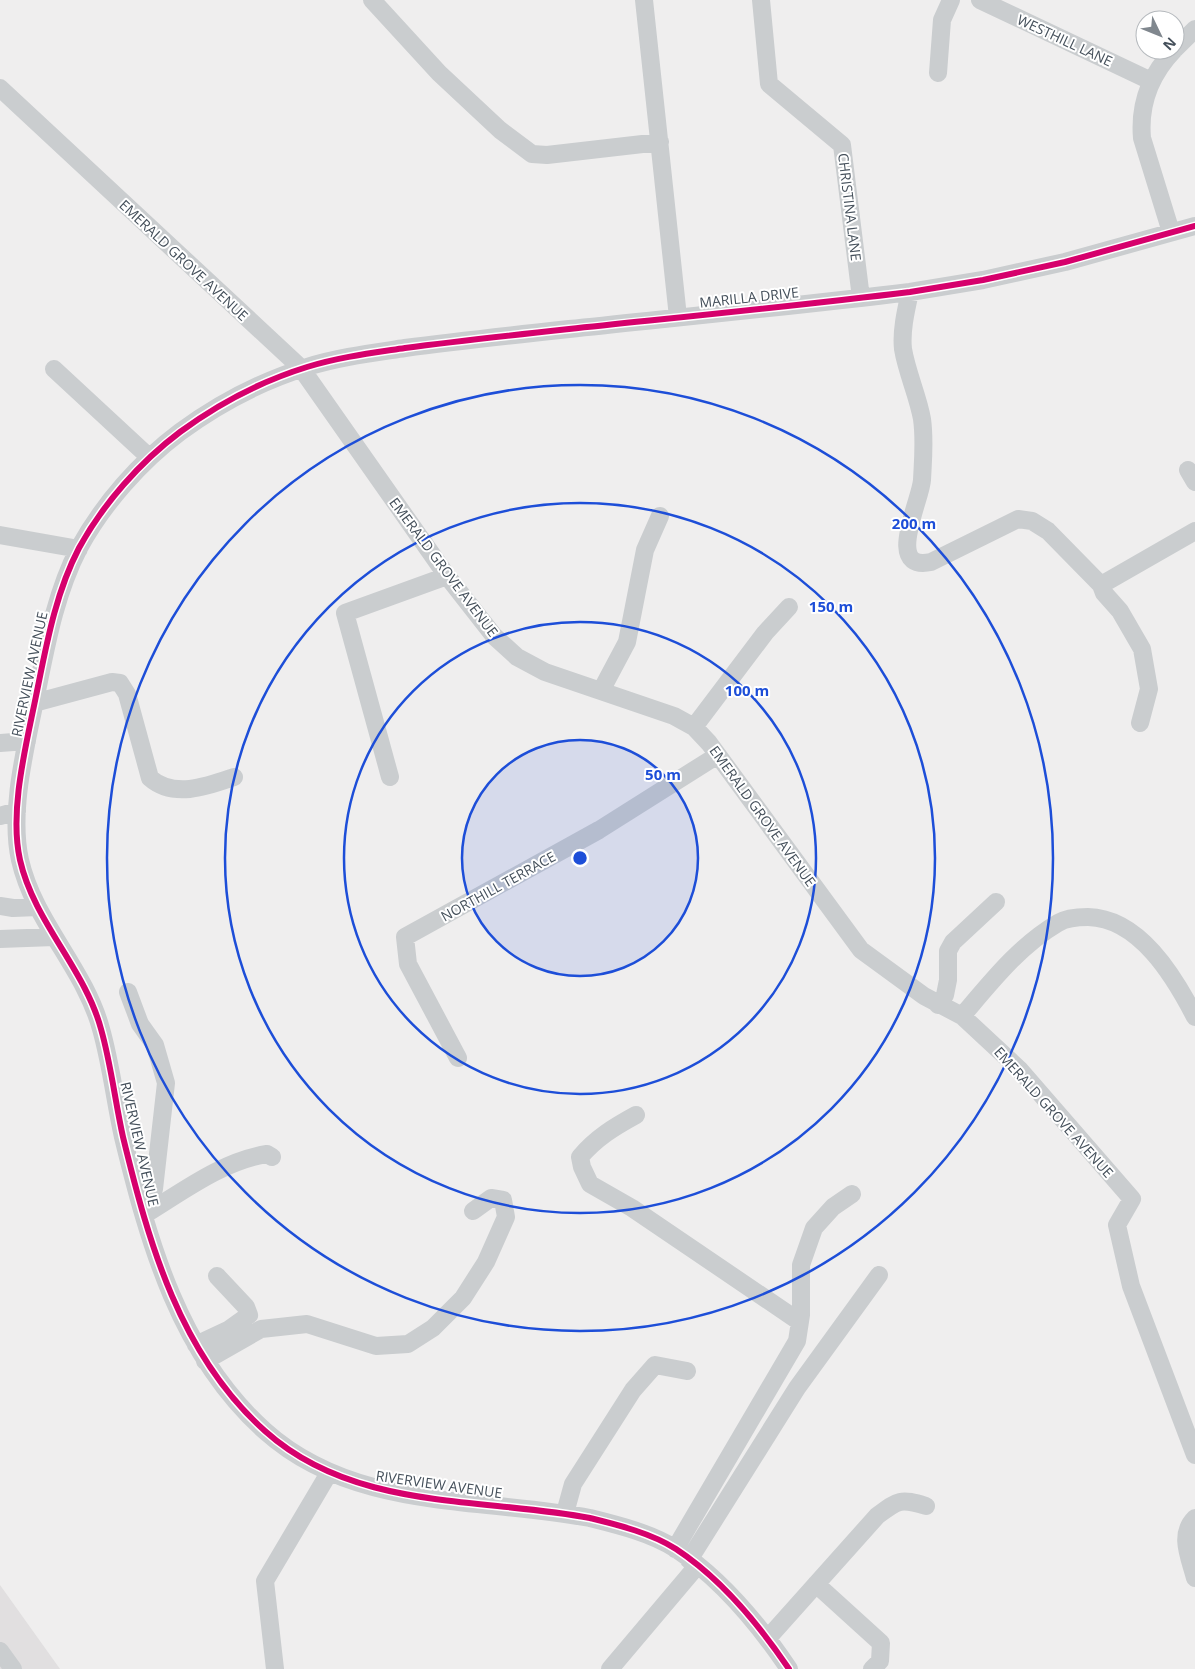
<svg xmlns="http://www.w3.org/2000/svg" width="1195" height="1669" font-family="'Open Sans',sans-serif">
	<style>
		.education { fill: #e1dfe0 }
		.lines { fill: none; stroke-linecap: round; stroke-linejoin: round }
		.minor { stroke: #cacdcf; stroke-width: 18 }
		.cycleway-casing { stroke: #fff; stroke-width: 9 }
		.cycleway { stroke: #d6006c; stroke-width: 6 }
		.ring { fill: none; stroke: #1d4ed8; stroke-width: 2.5 }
		.labels { text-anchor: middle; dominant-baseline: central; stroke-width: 4; stroke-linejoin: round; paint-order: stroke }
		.street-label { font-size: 14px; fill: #45505b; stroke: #fff }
		.centre { fill: #1d4ed8; stroke: #fff; stroke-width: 2.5 }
		.ring-label { font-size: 15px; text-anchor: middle; font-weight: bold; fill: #1d4ed8; stroke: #fff; stroke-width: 4; stroke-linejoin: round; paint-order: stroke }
	</style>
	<rect width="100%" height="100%" fill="#efeeee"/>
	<path class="education" d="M0,1585L60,1669H0Z"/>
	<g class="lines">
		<path class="minor" d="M372,0L439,73L500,130L532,154L547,155L660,142
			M644,0L678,317
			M761,0L769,84L842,145L861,298
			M980,0L1151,81
			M1175,49L1195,29
			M938,73L942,20L951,0
			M0,88L301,368L447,576L494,636L517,657L545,672L674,716L694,727L709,743L861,950L924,996L962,1016L1019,1069L1132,1199L1117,1225L1131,1286L1195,1455
			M1171,232L1142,138C1139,103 1150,75 1174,50
			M910,292C906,310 901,331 903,349C907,373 918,396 922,419C925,440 923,460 922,480C921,500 884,572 931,562L1018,519L1032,521L1048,531L1101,585L1195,531
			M54,369L149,457
			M1188,470L1195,482
			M0,535L79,549
			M1101,585L1104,593L1120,611L1142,649L1149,689L1140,723
			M602,689L627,642L645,550L660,516
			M34,703L112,682L120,683L127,694L150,778C174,799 208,786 234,777
			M694,727L765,633L789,607
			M0,743L27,741
			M390,777L345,613L447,576
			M0,816L17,811
			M0,906L13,908L38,907
			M0,939L54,937
			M128,992L140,1024L155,1045L166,1083L154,1189L150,1195L140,1200
			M938,1005L945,995L948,980V951L953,942L996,902
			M962,1016C991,982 1019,946 1058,923C1066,918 1078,917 1088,917C1139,918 1174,976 1195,1017
			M458,1058L408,964L405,937L599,830L718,755
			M636,1115C614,1127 596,1138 580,1157L582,1167L590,1184L632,1208L800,1322
			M144,1215C182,1192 222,1161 267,1154L272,1157
			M196,1345L228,1330L249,1315L246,1307L217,1276
			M205,1361L261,1329L307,1324L376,1346L408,1344L433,1328L463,1298L486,1262L506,1217L503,1200L491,1198L473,1211
			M565,1513L573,1484L633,1390L655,1365L687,1371
			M1195,1518C1178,1535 1190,1558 1195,1578
			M675,1549L797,1341L801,1315V1265L814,1228L833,1207L852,1194
			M689,1560L797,1388L879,1275
			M816,1584L881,1643L880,1661L872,1669
			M768,1638L877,1516C898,1500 900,1498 926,1506
			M0,1651L13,1669
			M275,1669L265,1581L329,1473
			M610,1669L697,1566
			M789,1669C760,1626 720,1578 676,1549C651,1533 618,1525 590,1518C479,1497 354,1511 265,1431C180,1355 149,1244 123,1137C115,1101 111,1064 101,1029C85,969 34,922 20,860C9,811 26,746 36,696C46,647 55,594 79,548C103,504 140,462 180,432C218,404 262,381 307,367C339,357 372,353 405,348C459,341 514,335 569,329C683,317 796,306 910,292L983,280L1065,262L1195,226"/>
		<g class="cycleway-casing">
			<path id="cycleway" d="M789,1669C760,1626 720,1578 676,1549C651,1533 618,1525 590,1518C479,1497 354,1511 265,1431C180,1355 149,1244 123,1137C115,1101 111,1064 101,1029C85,969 34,922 20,860C9,811 26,746 36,696C46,647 55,594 79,548C103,504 140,462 180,432C218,404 262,381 307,367C339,357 372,353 405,348C459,341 514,335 569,329C683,317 796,306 910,292L983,280L1065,262L1195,226"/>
		</g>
		<use href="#cycleway" class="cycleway"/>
	</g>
	<circle cx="580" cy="858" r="118" fill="#1d4ed8" fill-opacity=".12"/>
	<g class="ring">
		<circle cx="580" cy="858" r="118"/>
		<circle cx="580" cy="858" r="236"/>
		<circle cx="580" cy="858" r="355"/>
		<circle cx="580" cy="858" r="473"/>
	</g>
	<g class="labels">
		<g class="street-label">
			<text transform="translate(1065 40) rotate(25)">WESTHILL LANE</text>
			<text transform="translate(850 207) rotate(83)">CHRISTINA LANE</text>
			<text transform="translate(184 260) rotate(43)">EMERALD GROVE AVENUE</text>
			<text transform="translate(749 297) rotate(-6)">MARILLA DRIVE</text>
			<text transform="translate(444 567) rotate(53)">EMERALD GROVE AVENUE</text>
			<text transform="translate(29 674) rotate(-78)">RIVERVIEW AVENUE</text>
			<text transform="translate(763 816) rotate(54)">EMERALD GROVE AVENUE</text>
			<text transform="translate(498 886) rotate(-29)">NORTHILL TERRACE</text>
			<text transform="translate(1054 1112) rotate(48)">EMERALD GROVE AVENUE</text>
			<text transform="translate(140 1144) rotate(77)">RIVERVIEW AVENUE</text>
			<text transform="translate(439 1484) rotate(8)">RIVERVIEW AVENUE</text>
		</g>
	</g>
	<circle cx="580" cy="858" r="8" class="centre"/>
	<g class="ring-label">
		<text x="914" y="529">200 m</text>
		<text x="831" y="612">150 m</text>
		<text x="747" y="696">100 m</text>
		<text x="663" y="780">50 m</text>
	</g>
	<g transform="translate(1160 35) rotate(133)"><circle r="24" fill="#ffffff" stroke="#b5b9bd"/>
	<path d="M0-4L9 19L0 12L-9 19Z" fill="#80878e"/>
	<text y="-8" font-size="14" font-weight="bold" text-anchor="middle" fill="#45505b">N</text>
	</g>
</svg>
